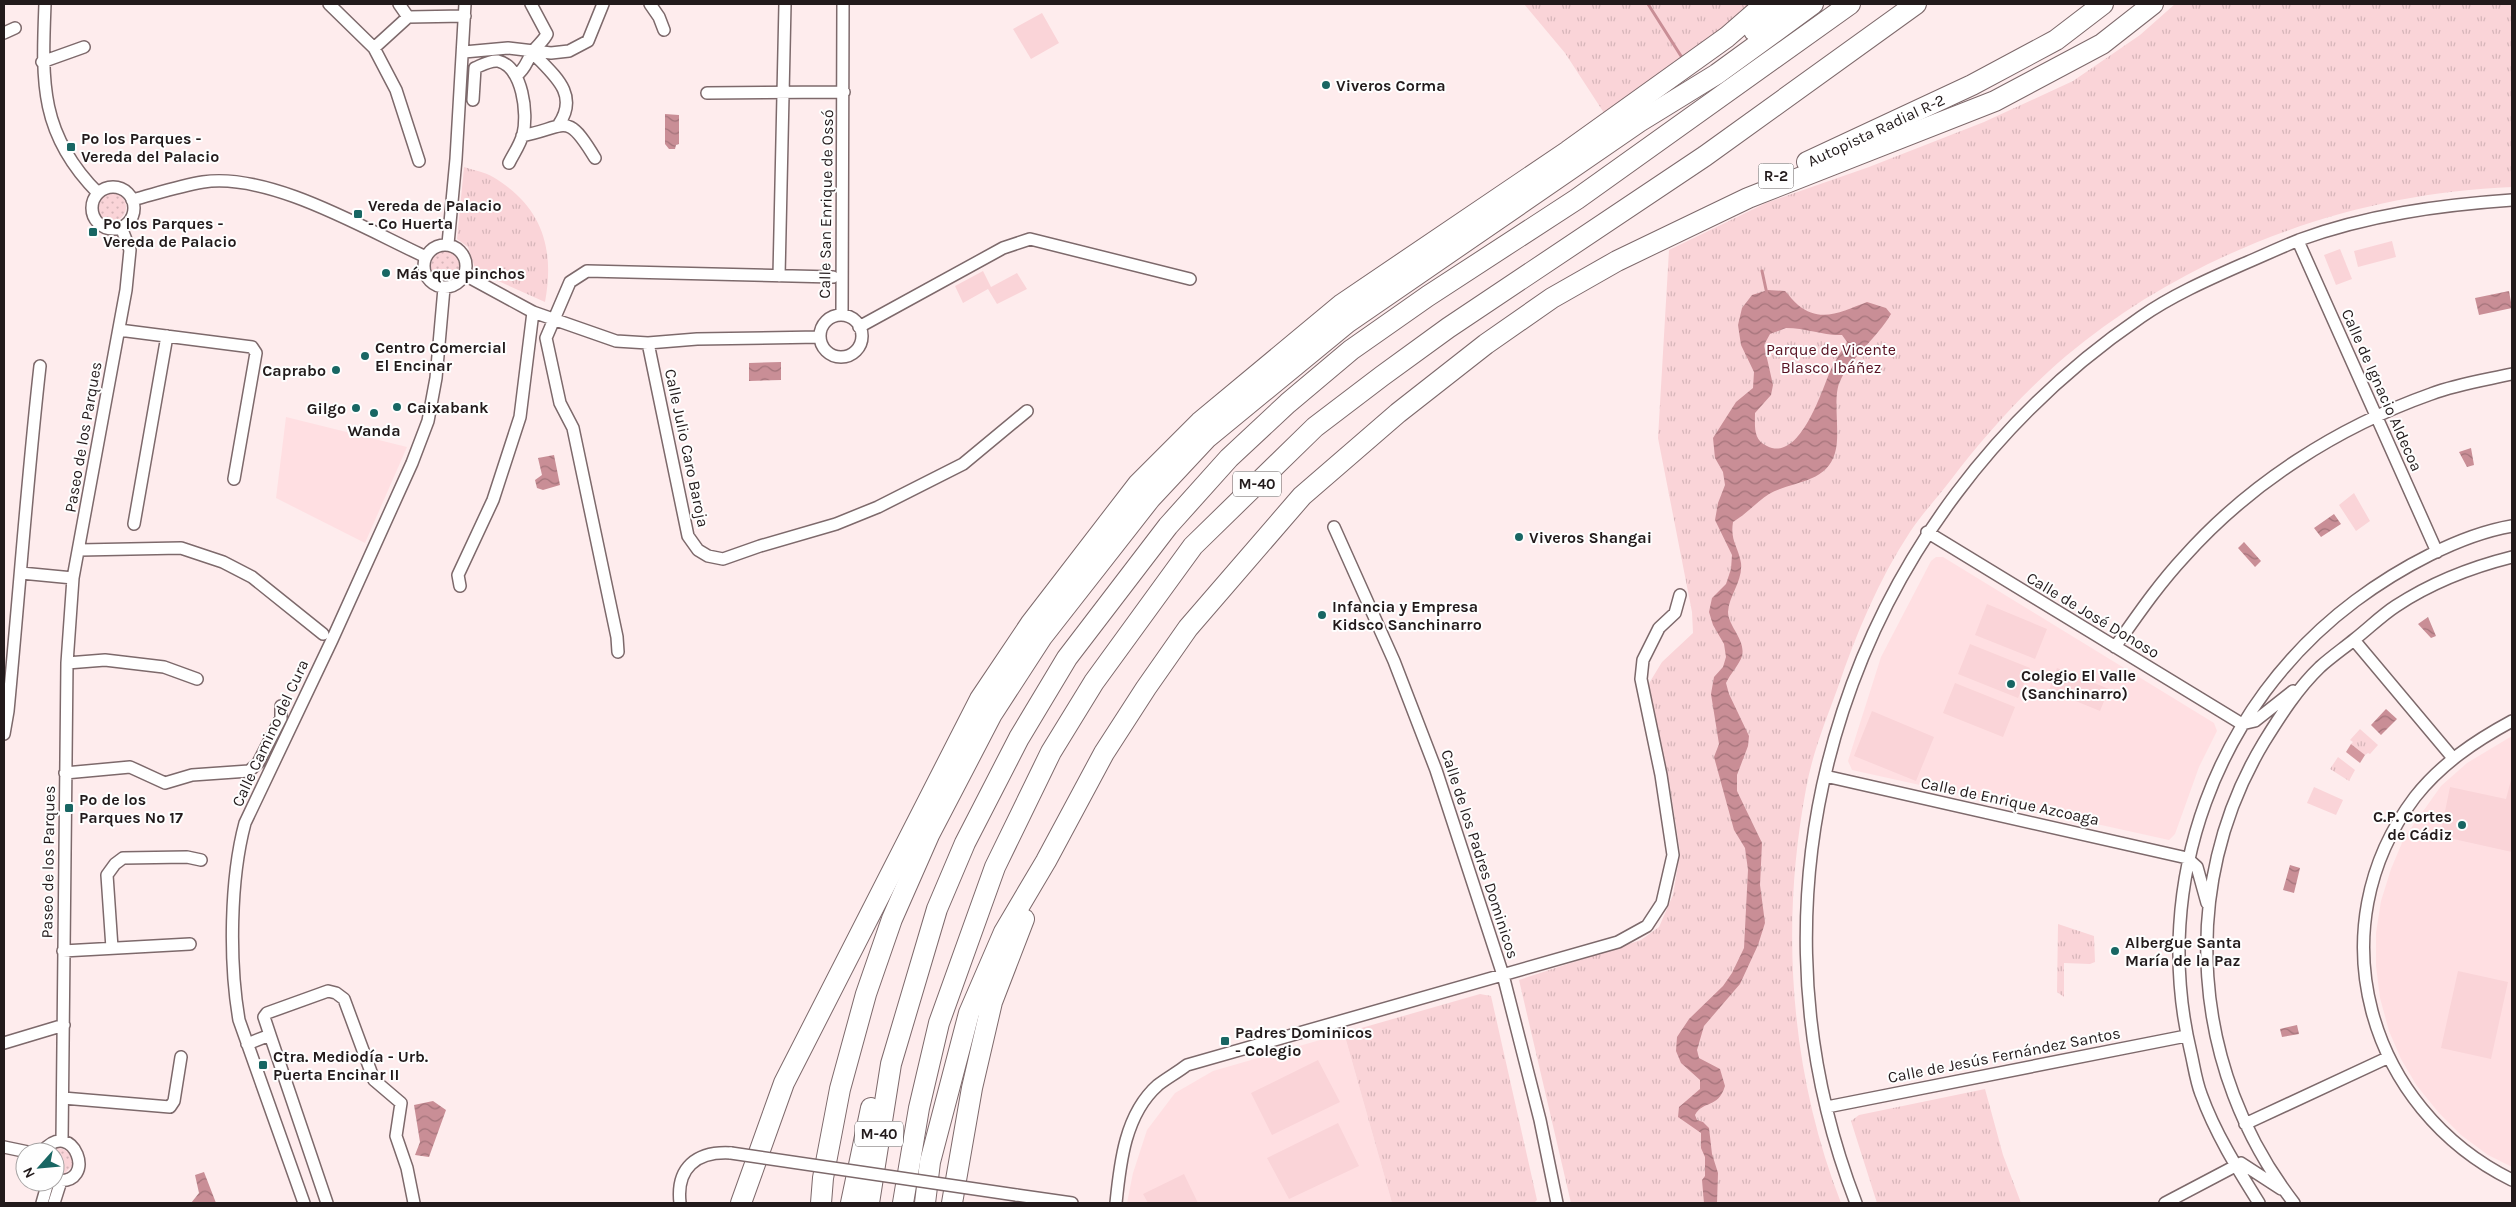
<svg xmlns="http://www.w3.org/2000/svg" width="2516" height="1207" font-family="Karla,sans-serif">
	<style>
		.built { fill: #ffdfe2 }
		.grass { fill: url(#grass-tufts) }
		.forest { fill: url(#forest-firs) }
		.garden { fill: url(#garden-dots) }
		.pitch { fill: #fad4d8 }
		.water { fill: url(#water-waves); fill-rule: evenodd }
		.lines { fill: none; stroke-linecap: round; stroke-linejoin: round }
		.stream { stroke: #c98e96; stroke-width: 3 }
		.minor-casing { stroke: #7d696b; stroke-width: 14 }
		.motorway-casing { stroke: #7d696b; stroke-width: 22 }
		.minor { stroke: #fff; stroke-width: 11 }
		.motorway { stroke: #fff; stroke-width: 20 }
		.minor-bridge-casing { stroke: #7d696b; stroke-width: 14; stroke-linecap: butt }
		.minor-bridge { stroke: #fff; stroke-width: 11 }
		.poi-dot { fill: #186663; stroke: #fefefe; stroke-width: 2 }
		.labels { text-anchor: middle; dominant-baseline: central; stroke-width: 4; stroke-linejoin: round; paint-order: stroke }
		.shield { fill: #fefefe; stroke: #645e5f; stroke-width: 1 }
		.shield-label { font-size: 15px; font-weight: bold; fill: #221a1b }
		.poi-label { font-size: 16px; font-weight: bold; fill: #221a1b; stroke: #fefefe; text-anchor: start }
		.street-label { font-size: 16px; fill: #221a1b; stroke: #fefefe }
		.park-label { font-size: 16px; fill: #581223; stroke: #fefefe }
	</style>
	<defs>
		<pattern id="grass-tufts" width="24" height="20" patternUnits="userSpaceOnUse" patternTransform="scale(1.25)"><rect width="24" height="20" fill="#fad4d8"/><path d="M3 7l-1-3M5 7V3M7 7l1-3M15 17l-1-3M17 17v-4M19 17l1-3" fill="none" stroke="#d6b5b9"/></pattern>
		<pattern id="forest-firs" width="22" height="20" patternUnits="userSpaceOnUse" patternTransform="scale(1.25)"><rect width="22" height="20" fill="#d3989f"/><path d="M5 1l3.5 6h-7zM16 11l3.5 6h-7z" fill="#ab7b81"/></pattern>
		<pattern id="garden-dots" width="8" height="8" patternUnits="userSpaceOnUse" patternTransform="scale(1.25)"><rect width="8" height="8" fill="#fad4d8"/><path d="M2 2h.1M6 6h.1" fill="none" stroke="#d6b5b9" stroke-width="1.8" stroke-linecap="round"/></pattern>
		<pattern id="water-waves" width="16" height="10" patternUnits="userSpaceOnUse" patternTransform="scale(1.25)"><rect width="16" height="10" fill="#c98e96"/><path d="M0 5q4-4 8 0t8 0" fill="none" stroke="#a3737a"/></pattern>
	</defs>
	<rect width="100%" height="100%" fill="#feeced"/>
	<path class="built" d="M286,417L407,447L365,543L276,498Z
		M1936,557H1943L2214,723L2217,731L2199,767L2175,834L2169,840L1852,770L1848,761L1881,657L1931,561Z
		M2512,736V1167L2488,1155L2461,1135L2439,1113L2417,1086L2401,1059L2389,1031L2380,998L2376,966V933L2381,901L2391,869L2404,838L2441,786L2467,763Z
		M1344,1033L1392,1203H1127L1133,1173L1147,1130L1175,1093L1213,1071Z"/>
	<path class="grass" d="M1524,4H1751L1706,46L1606,116L1565,53Z
		M2175,4H2512V187C2352,193 2189,253 2066,356C2023,393 1984,436 1950,481C1937,498 1922,514 1910,532C1879,579 1856,634 1838,687C1826,720 1812,754 1806,789C1780,927 1790,1072 1841,1203H1571L1519,980L1641,940L1659,927L1673,895L1680,852L1671,794L1648,685L1662,662L1693,633L1692,612L1658,438L1669,250L1766,203L1869,167L1984,122L2073,81L2140,35Z
		M464,167C473,170 485,172 493,177C542,206 555,248 545,302L476,271L468,247L457,239Z
		M2360,729L2378,745L2370,754L2368,753L2365,755L2351,744L2353,742L2350,740Z
		M2338,757L2355,770L2349,781L2330,769Z
		M2058,924L2094,936L2095,962L2090,964L2064,963V997L2057,992Z
		M1480,994L1491,996L1537,1200L1534,1203H1392L1344,1033Z
		M1985,1089L2003,1155L2021,1203H1877L1851,1121L1859,1115Z"/>
	<path class="forest" d="M2351,744L2365,755L2360,763L2346,752Z"/>
	<path class="garden" d="M98 207a14 14 0 1 1 28 0a14 14 0 1 1-28 0Z
		M431 266a15 15 0 1 1 30 0a15 15 0 1 1-30 0Z
		M56,1148C67,1148 73,1155 72,1166L63,1175H55V1152H49Z"/>
	<path class="pitch" d="M1042,13L1059,43L1031,59L1013,29Z
		M2392,241L2396,257L2358,267L2354,251Z
		M2340,249L2352,279L2336,285L2324,255Z
		M983,271L991,287L1017,273L1027,289L997,304L988,289L963,303L955,286Z
		M2354,493L2370,521L2356,531L2339,505Z
		M1987,604L2047,629L2035,659L1975,635Z
		M1970,644L2030,668L2018,698L1958,674Z
		M2057,668L2109,689L2100,711L2049,690Z
		M1955,683L2015,707L2003,737L1943,713Z
		M1872,711L1934,737L1916,781L1854,756Z
		M2511,780L2512,852L2440,836L2450,787L2506,799Z
		M2314,787L2343,800L2336,815L2307,803Z
		M2458,971L2508,982L2491,1059L2441,1048Z
		M1318,1060L1340,1102L1272,1135L1251,1093Z
		M1338,1123L1359,1166L1289,1199L1267,1158Z
		M1184,1174L1198,1203H1148L1143,1194Z"/>
	<path class="water" d="M665,114L679,115V144L676,145L675,149H669L665,144Z
		M1768,290L1785,291C1790,296 1793,301 1798,305C1821,324 1843,311 1867,302L1886,308L1891,314C1877,338 1852,356 1840,381C1832,398 1841,434 1835,453C1826,484 1791,481 1769,494C1757,502 1746,514 1733,522C1730,541 1738,546 1741,563C1743,581 1729,595 1728,612C1728,626 1746,640 1742,656C1739,665 1730,674 1726,683L1729,694L1749,736L1748,746L1737,775V791L1762,843L1760,885L1765,923L1758,945L1740,984L1704,1026L1697,1050L1699,1058L1720,1069L1725,1086C1718,1109 1703,1100 1695,1115L1697,1120L1703,1122L1709,1128L1712,1154L1718,1173L1717,1203H1704L1702,1180L1705,1176V1157L1701,1148V1133L1678,1117L1679,1107L1700,1089V1080L1681,1063L1676,1051L1677,1037L1689,1019L1723,986L1732,973L1744,948L1748,870L1745,848L1734,830L1714,757L1719,744L1711,694L1714,677L1723,667L1726,657L1724,644L1713,625L1709,612L1712,598L1726,584L1731,569L1732,555L1715,520L1718,503L1725,485L1723,472L1715,458L1713,438L1736,402L1753,388L1754,372L1741,345L1738,325L1742,308L1752,295ZM1786,328C1806,328 1825,336 1842,335L1847,342C1841,351 1836,360 1831,369C1822,390 1800,463 1767,446C1753,440 1755,427 1755,413L1771,395L1773,385L1764,345L1770,334Z
		M2509,291L2512,308L2479,315L2475,298Z
		M781,362V380L749,381V363Z
		M2471,448L2474,465L2467,467L2459,452Z
		M554,455L560,485L543,490L537,488L535,480L542,475L538,458Z
		M2334,514L2341,524L2321,537L2314,528Z
		M2244,542L2261,561L2255,567L2238,548Z
		M2428,617L2436,636L2431,638L2418,624Z
		M2386,709L2397,719L2381,735L2371,725Z
		M2290,865L2300,868L2294,893L2283,890Z
		M2297,1025L2299,1034L2282,1037L2280,1029Z
		M433,1101L446,1110L429,1157L415,1155L420,1142L414,1105Z
		M204,1172L216,1203H191L199,1193L195,1175Z"/>
	<g class="lines">
		<path class="stream" d="M1648,4L1681,56
			M1762,271L1767,294"/>
		<g class="minor-casing">
			<path id="minor" d="M45,4C42,81 39,134 98,193
				M329,4L374,48L396,90L419,161
				M399,4L408,17L465,16
				M650,4L659,17L664,30
				M4,33L15,28
				M374,48L408,17
				M464,52L508,48L551,53L569,51L588,41L603,4
				M532,52C552,74 580,93 559,124
				M42,62L84,47
				M516,76C526,68 525,64 532,53C536,46 543,42 547,34L531,4
				M707,93L844,92
				M473,100L475,68C482,65 490,60 498,61C523,67 528,114 523,134C520,145 514,153 509,163
				M522,136C567,127 566,110 595,158
				M92 208a21 21 0 1 1 42 0a21 21 0 1 1-42 0Z
				M132,200C155,194 179,186 203,182C270,172 365,229 426,257
				M2298,241L2437,552
				M448,244L456,159L465,4
				M424 266a21 21 0 1 1 42 0a21 21 0 1 1-42 0Z
				M465,275L533,312L616,341L648,343L697,339L820,337
				M779,276L785,4
				M842,315L843,4
				M820 336a21 21 0 1 1 42 0a21 21 0 1 1-42 0Z
				M859,327L1003,248L1030,239L1190,279
				M119,330L252,347L256,353L234,479
				M648,343L688,536L698,550L708,556L723,559L760,546L836,524L878,507L963,464L1027,411
				M134,524L167,336
				M1334,527L1394,661L1436,770L1503,975L1540,1120L1557,1203
				M1927,532L2242,724L2255,721L2293,691
				M80,550L181,548L223,562L252,577L323,634
				M21,573L73,578
				M460,586L458,575L493,500L520,417L533,312
				M2354,640L2453,758
				M2115,647C2137,616 2158,585 2184,557C2250,483 2338,427 2431,394C2457,384 2485,380 2512,374
				M618,652L617,637L573,428L560,403L546,338L570,282L587,271L833,277
				M67,663L105,660L164,667L197,679
				M2512,721C2475,741 2441,764 2415,797C2315,929 2368,1109 2512,1180
				M4,734L8,711C19,596 27,481 40,366
				M65,773L130,767L165,783L192,775L249,771L258,763L281,718V706
				M1825,776L2187,858L2197,867L2207,903
				M112,948L107,875L115,864L123,858L187,857L201,860
				M63,951L190,944
				M270,1035L264,1017L267,1013L328,991L336,993L344,999L374,1080L401,1103L396,1136L407,1168L414,1203
				M4,1043L64,1025
				M247,1044L270,1035L327,1203
				M63,1098L170,1107L174,1101L181,1057
				M1827,1107L2186,1036
				M2245,1124L2387,1058
				M62,1141L67,663L73,578L126,290L130,250L121,227
				M4,1147L28,1152
				M42,1152C73,1114 100,1187 55,1180
				M1016,1195L1072,1203
				M42,1203L48,1182
				M54,1203L61,1181
				M304,1203L239,1020C229,962 230,879 245,823L332,640L412,463L428,421L436,378L444,288
				M680,1203C676,1168 696,1151 731,1153
				M1116,1203C1120,1163 1125,1114 1158,1085C1167,1078 1178,1072 1187,1065L1618,942L1647,926L1662,903L1673,855L1661,775L1641,679L1643,660L1659,628L1675,613L1680,595
				M1856,1203C1729,875 1853,514 2141,317C2171,296 2207,280 2241,265C2260,257 2279,248 2299,240C2367,215 2440,205 2512,200
				M2165,1203L2241,1163L2281,1189
				M2259,1203C2237,1168 2215,1133 2201,1094C2196,1081 2194,1066 2191,1053C2150,883 2216,705 2355,601C2398,569 2459,535 2512,526
				M2294,1203C2191,1070 2177,886 2264,742C2280,716 2298,688 2320,667C2331,657 2344,648 2355,639C2369,628 2382,615 2396,606C2431,583 2472,567 2512,557"/>
		</g>
		<g class="motorway-casing">
			<g id="motorway">
				<path d="M1754,31L1787,4"/>
				<path id="s1" d="M1807,162L1972,85L2056,40L2103,4"/>
				<path d="M741,1203L784,1083L980,699L1031,623L1138,484L1200,422L1342,304L1568,151L1727,37L1765,4"/>
				<path d="M821,1203L823,1178L840,1089L866,994L892,919L929,835L992,714L1042,637L1150,499L1207,438L1347,323L1639,122L1717,74L1813,4"/>
				<path d="M851,1203L871,1108"/>
				<path d="M869,1203L891,1064L937,909L965,843L1019,738L1067,658L1168,526L1229,458L1288,403L1351,350L1428,296L1577,199L1850,4"/>
				<path d="M903,1203L919,1108L939,1023L995,867L1051,752L1094,682L1193,546L1315,427L1382,376L1448,328L1705,156L1916,4"/>
				<path d="M925,1203L930,1162L969,1013L1004,932L1046,861L1104,753L1146,688L1188,628L1302,496L1398,413L1486,344L1552,298L1617,261L1748,198L1995,101L2102,44L2153,4"/>
				<path d="M952,1203L972,1088L992,1002L1024,919"/>
			</g>
		</g>
		<use href="#minor" class="minor"/>
		<use href="#motorway" class="motorway"/>
		<g class="minor-bridge-casing">
			<path id="minor-bridge" d="M731,1153L1016,1195"/>
		</g>
		<use href="#minor-bridge" class="minor-bridge"/>
	</g>
	<g class="poi-dot">
		<circle cx="1326" cy="85" r="5"/>
		<rect x="66" y="142" width="10" height="10" rx="2.5"/>
		<rect x="353" y="209" width="10" height="10" rx="2.5"/>
		<rect x="88" y="227" width="10" height="10" rx="2.5"/>
		<circle cx="386" cy="273" r="5"/>
		<circle cx="365" cy="356" r="5"/>
		<circle cx="336" cy="370" r="5"/>
		<circle cx="397" cy="407" r="5"/>
		<circle cx="356" cy="408" r="5"/>
		<circle cx="374" cy="413" r="5"/>
		<circle cx="1519" cy="537" r="5"/>
		<circle cx="1322" cy="615" r="5"/>
		<circle cx="2011" cy="684" r="5"/>
		<rect x="64" y="803" width="10" height="10" rx="2.5"/>
		<circle cx="2462" cy="825" r="5"/>
		<circle cx="2115" cy="951" r="5"/>
		<rect x="1220" y="1036" width="10" height="10" rx="2.5"/>
		<rect x="258" y="1060" width="10" height="10" rx="2.5"/>
	</g>
	<g class="labels">
		<g class="shield">
			<rect x="1758.5" y="163.5" width="35" height="25" rx="4"/>
			<rect x="1233" y="471.5" width="48" height="25" rx="4"/>
			<rect x="855" y="1121.5" width="48" height="25" rx="4"/>
		</g>
		<g class="shield-label">
			<text x="1776" y="176">R-2</text>
			<text x="1257" y="484">M-40</text>
			<text x="879" y="1134">M-40</text>
		</g>
		<g class="poi-label">
			<text x="1336" y="85">Viveros Corma</text>
			<text x="81" y="138">Pº los Parques -<tspan x="81" dy="18">Vereda del Palacio</tspan></text>
			<text x="368" y="205">Vereda de Palacio<tspan x="368" dy="18">- Cº Huerta</tspan></text>
			<text x="103" y="223">Pº los Parques -<tspan x="103" dy="18">Vereda de Palacio</tspan></text>
			<text x="396" y="273">Más que pinchos</text>
			<text x="375" y="347">Centro Comercial<tspan x="375" dy="18">El Encinar</tspan></text>
			<text x="326" y="370" text-anchor="end">Caprabo</text>
			<text x="407" y="407">Caixabank</text>
			<text x="346" y="408" text-anchor="end">Gilgo</text>
			<text x="374" y="430" text-anchor="middle">Wanda</text>
			<text x="1529" y="537">Viveros Shangai</text>
			<text x="1332" y="606">Infancia y Empresa<tspan x="1332" dy="18">Kidsco Sanchinarro</tspan></text>
			<text x="2021" y="675">Colegio El Valle<tspan x="2021" dy="18">(Sanchinarro)</tspan></text>
			<text x="79" y="799">Pº de los<tspan x="79" dy="18">Parques Nº 17</tspan></text>
			<text x="2452" y="816" text-anchor="end">C.P. Cortes<tspan x="2452" dy="18">de Cádiz</tspan></text>
			<text x="2125" y="942">Albergue Santa<tspan x="2125" dy="18">María de la Paz</tspan></text>
			<text x="1235" y="1032">Padres Dominicos<tspan x="1235" dy="18">- Colegio</tspan></text>
			<text x="273" y="1056">Ctra. Mediodía - Urb.<tspan x="273" dy="18">Puerta Encinar II</tspan></text>
		</g>
		<g class="street-label">
			<text stroke="none"><textPath href="#s1" startOffset="76">Autopista Radial R-2</textPath></text>
			<text transform="translate(826 204) rotate(-89)">Calle San Enrique de Ossó</text>
			<text transform="translate(2382 390) rotate(66)">Calle de Ignacio Aldecoa</text>
			<text transform="translate(83 437) rotate(-80)">Paseo de los Parques</text>
			<text transform="translate(687 448) rotate(78)">Calle Julio Caro Baroja</text>
			<text transform="translate(2093 615) rotate(31)">Calle de José Donoso</text>
			<text transform="translate(270 733) rotate(-65)">Calle Camino del Cura</text>
			<text transform="translate(2010 801) rotate(12)">Calle de Enrique Azcoaga</text>
			<text transform="translate(1480 854) rotate(72)">Calle de los Padres Dominicos</text>
			<text transform="translate(48 862) rotate(-89)">Paseo de los Parques</text>
			<text transform="translate(2004 1055) rotate(-11)">Calle de Jesús Fernández Santos</text>
		</g>
		<g class="park-label">
			<text x="1831" y="349">Parque de Vicente<tspan x="1831" dy="18">Blasco Ibáñez</tspan></text>
		</g>
	</g>
	<rect width="2516" height="1207" fill="none" stroke="#221a1b" stroke-width="10"/>
	<g transform="translate(40 1167) rotate(243)"><circle r="24" fill="#fefefe" stroke="#a6a3a3"/>
	<path d="M0-4L9 19L0 12L-9 19Z" fill="#186663"/>
	<text y="-8" font-size="14" font-weight="bold" text-anchor="middle" fill="#221a1b">N</text>
	</g>
</svg>
